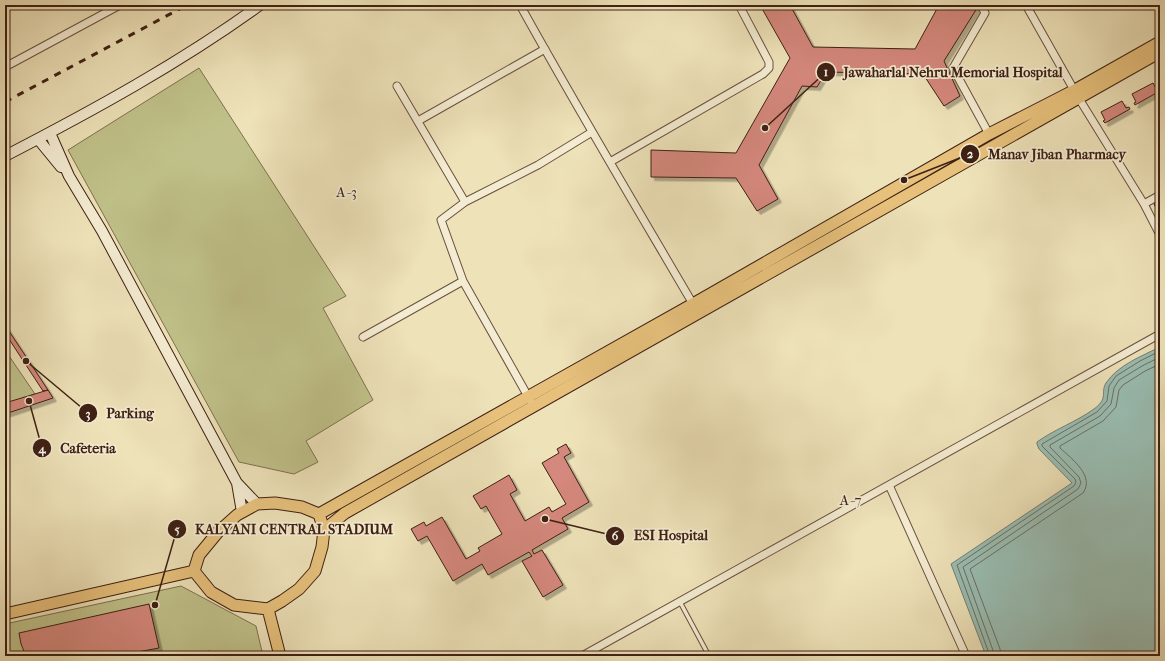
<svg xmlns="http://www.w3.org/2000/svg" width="1165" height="661" font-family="'IM FELL French Canon',serif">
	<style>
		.green { fill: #c0c18a; stroke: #7f704f }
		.water { fill: #99bdb2; stroke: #757e73 }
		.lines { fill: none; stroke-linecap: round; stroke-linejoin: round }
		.shore { stroke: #6c6e63; stroke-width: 1 }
		.building { fill: #d5887d; stroke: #3e2014; filter: url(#shadow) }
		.lane-casing { stroke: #6a503d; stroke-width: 5.5 }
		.street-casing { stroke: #6a503d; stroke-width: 9 }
		.secondary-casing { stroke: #3e2014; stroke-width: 12 }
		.primary-casing { stroke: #3e2014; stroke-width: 13 }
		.lane { stroke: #f4ecd2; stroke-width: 3.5 }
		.street { stroke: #f4ecd2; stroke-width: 7 }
		.secondary { stroke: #f4ecd2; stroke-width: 10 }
		.primary { stroke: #e7c17c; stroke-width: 11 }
		.rail { stroke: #3e2014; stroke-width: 3; stroke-dasharray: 7 7; stroke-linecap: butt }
		.labels { text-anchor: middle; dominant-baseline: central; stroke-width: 3.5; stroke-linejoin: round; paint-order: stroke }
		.neighbourhood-label { font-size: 14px; letter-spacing: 1px; fill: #3e2014; stroke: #f4ecd2 }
		.leader { fill: none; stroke: #3e2014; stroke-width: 1.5 }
		.callout-dot { fill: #3e2014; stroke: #f4ecd2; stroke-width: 1.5 }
		.mark-label { font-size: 12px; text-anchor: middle; font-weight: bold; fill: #fff }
		.callout-label { font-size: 14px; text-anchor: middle; font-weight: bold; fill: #3e2014; stroke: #f4ecd2; stroke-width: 3.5; stroke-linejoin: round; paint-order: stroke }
	</style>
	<defs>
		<filter id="shadow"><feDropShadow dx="3.5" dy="3.5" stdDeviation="0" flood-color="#0004"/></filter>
	</defs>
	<rect width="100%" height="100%" fill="#eee2b9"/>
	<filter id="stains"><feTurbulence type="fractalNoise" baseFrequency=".005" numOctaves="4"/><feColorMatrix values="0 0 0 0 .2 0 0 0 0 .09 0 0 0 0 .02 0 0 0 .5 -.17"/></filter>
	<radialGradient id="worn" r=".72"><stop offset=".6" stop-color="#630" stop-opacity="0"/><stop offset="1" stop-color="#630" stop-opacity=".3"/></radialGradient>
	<path class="green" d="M199,68L346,296L323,308L373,400L306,441L318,462L294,474L239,462L68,150Z
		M5,350L35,394L5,404Z
		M181,586L256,626L263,656H5V624Z"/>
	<path class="water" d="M1160,347V656H986L951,564L1072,483L1039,449L1037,444V442C1055,429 1076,422 1094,409C1109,398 1100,393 1106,383C1118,365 1142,356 1160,347Z"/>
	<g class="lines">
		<path class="shore" d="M990,656L957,565L1074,486L1076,482L1075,479L1042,446V444L1097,412L1107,401L1109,386L1116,376L1140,361L1160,351
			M995,656L963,567L1078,489L1081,483L1079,477L1050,447V445L1100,416L1111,404L1114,388L1119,380L1142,366L1160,357
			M1001,656L1000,649L970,569L1083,493C1095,476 1072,459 1060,448V446L1103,421L1116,407L1119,390L1123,385L1145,371L1160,364"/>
	</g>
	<path class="building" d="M760,5H790L813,47L915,49L939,5H979L944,61L960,96L944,106L923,74L826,72L817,87L802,86L759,165L778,199L757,211L736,178L651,177V150L736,153L790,58Z
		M1153,83L1157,90L1159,89L1160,91L1135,105L1134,103L1136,102L1132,94Z
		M1122,101L1126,108L1129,107L1130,109L1105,123L1103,121L1105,120L1101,112Z
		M1160,201V211L1158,212L1154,204Z
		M5,325L48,390L43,391L5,333Z
		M48,390L53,398L5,414V403Z
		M566,444L571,453L564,457L589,502L562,518L568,529L532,550L534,554L542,550L563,585L543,597L522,561L532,556L529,552L488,575L482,564L453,581L427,536L418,541L411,529L424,522L426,526L442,517L466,559L480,551L478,548L502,534L486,506L481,509L473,496L509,475L517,490L510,494L525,521L549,507L552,512L566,504L542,463L559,453L557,449Z
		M149,604L159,648L116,656H26L21,644L19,633Z
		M210,651L212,656H189Z"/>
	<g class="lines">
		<g class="lane-casing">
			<path id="lane" d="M680,602L709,656"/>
		</g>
		<g class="street-casing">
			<path id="street" d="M520,5C576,106 635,205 693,304
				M981,5L985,13L953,68L989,134
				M1026,5L1078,97L1144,204
				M5,67L120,5
				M397,86L465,202
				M418,121L545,49
				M610,162L763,74L769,68V62L739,5
				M1160,195L1144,204L1160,235
				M363,337L463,281
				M530,400L463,281L441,220L465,202L538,165L592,132
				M889,485L966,656
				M582,656L1160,334"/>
		</g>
		<g class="secondary-casing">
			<path id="secondary" d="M50,133L69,176L102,231L237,483L242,512
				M38,139L61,167
				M5,156C92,111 180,63 260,5
				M237,483L257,504"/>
		</g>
		<g class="primary-casing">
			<path id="primary" d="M275,503L302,507L319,514L324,530L322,547L315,571L299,589L282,601L268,609L234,605L211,592L194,571L199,555L218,532L237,515L257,504Z
				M319,514L693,304L989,134L1075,90L1160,42
				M324,530L345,513L1160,52
				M268,609L280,656
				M5,614L194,571"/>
		</g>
		<use href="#lane" class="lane"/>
		<use href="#street" class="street"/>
		<use href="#secondary" class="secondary"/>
		<use href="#primary" class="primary"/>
		<path class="rail" d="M5,102L187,5"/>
	</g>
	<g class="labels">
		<g class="neighbourhood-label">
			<text x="347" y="192">A-3</text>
			<text x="851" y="500">A-7</text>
		</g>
	</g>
	<path class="leader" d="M765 128L826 72M904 180L970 154M26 361L88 413M29 401L42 448M155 605L177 529M545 519L615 536"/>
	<g class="callout-dot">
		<circle cx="765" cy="128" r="4"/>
		<circle cx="904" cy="180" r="4"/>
		<circle cx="26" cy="361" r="4"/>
		<circle cx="29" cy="401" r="4"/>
		<circle cx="155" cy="605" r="4"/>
		<circle cx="545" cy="519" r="4"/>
		<circle cx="826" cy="72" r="10"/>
		<circle cx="970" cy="154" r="10"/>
		<circle cx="88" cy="413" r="10"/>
		<circle cx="42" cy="448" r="10"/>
		<circle cx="177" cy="529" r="10"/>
		<circle cx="615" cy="536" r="10"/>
	</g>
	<g class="mark-label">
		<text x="826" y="76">1</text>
		<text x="970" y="158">2</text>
		<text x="88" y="418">3</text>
		<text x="42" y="453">4</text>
		<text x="177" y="534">5</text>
		<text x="615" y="540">6</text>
	</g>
	<g class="callout-label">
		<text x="953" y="77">Jawaharlal Nehru Memorial Hospital</text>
		<text x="1057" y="159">Manav Jiban Pharmacy</text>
		<text x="130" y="418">Parking</text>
		<text x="88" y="453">Cafeteria</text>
		<text x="294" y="534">KALYANI CENTRAL STADIUM</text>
		<text x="671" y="540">ESI Hospital</text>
	</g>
	<rect width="1165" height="661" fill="none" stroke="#eee2b9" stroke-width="20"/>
	<rect x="6" y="6" width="1153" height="649" fill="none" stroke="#3e2014" stroke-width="2"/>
	<rect x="10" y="10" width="1145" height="641" fill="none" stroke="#3e2014"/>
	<rect width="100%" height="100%" filter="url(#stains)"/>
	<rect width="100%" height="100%" fill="url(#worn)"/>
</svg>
